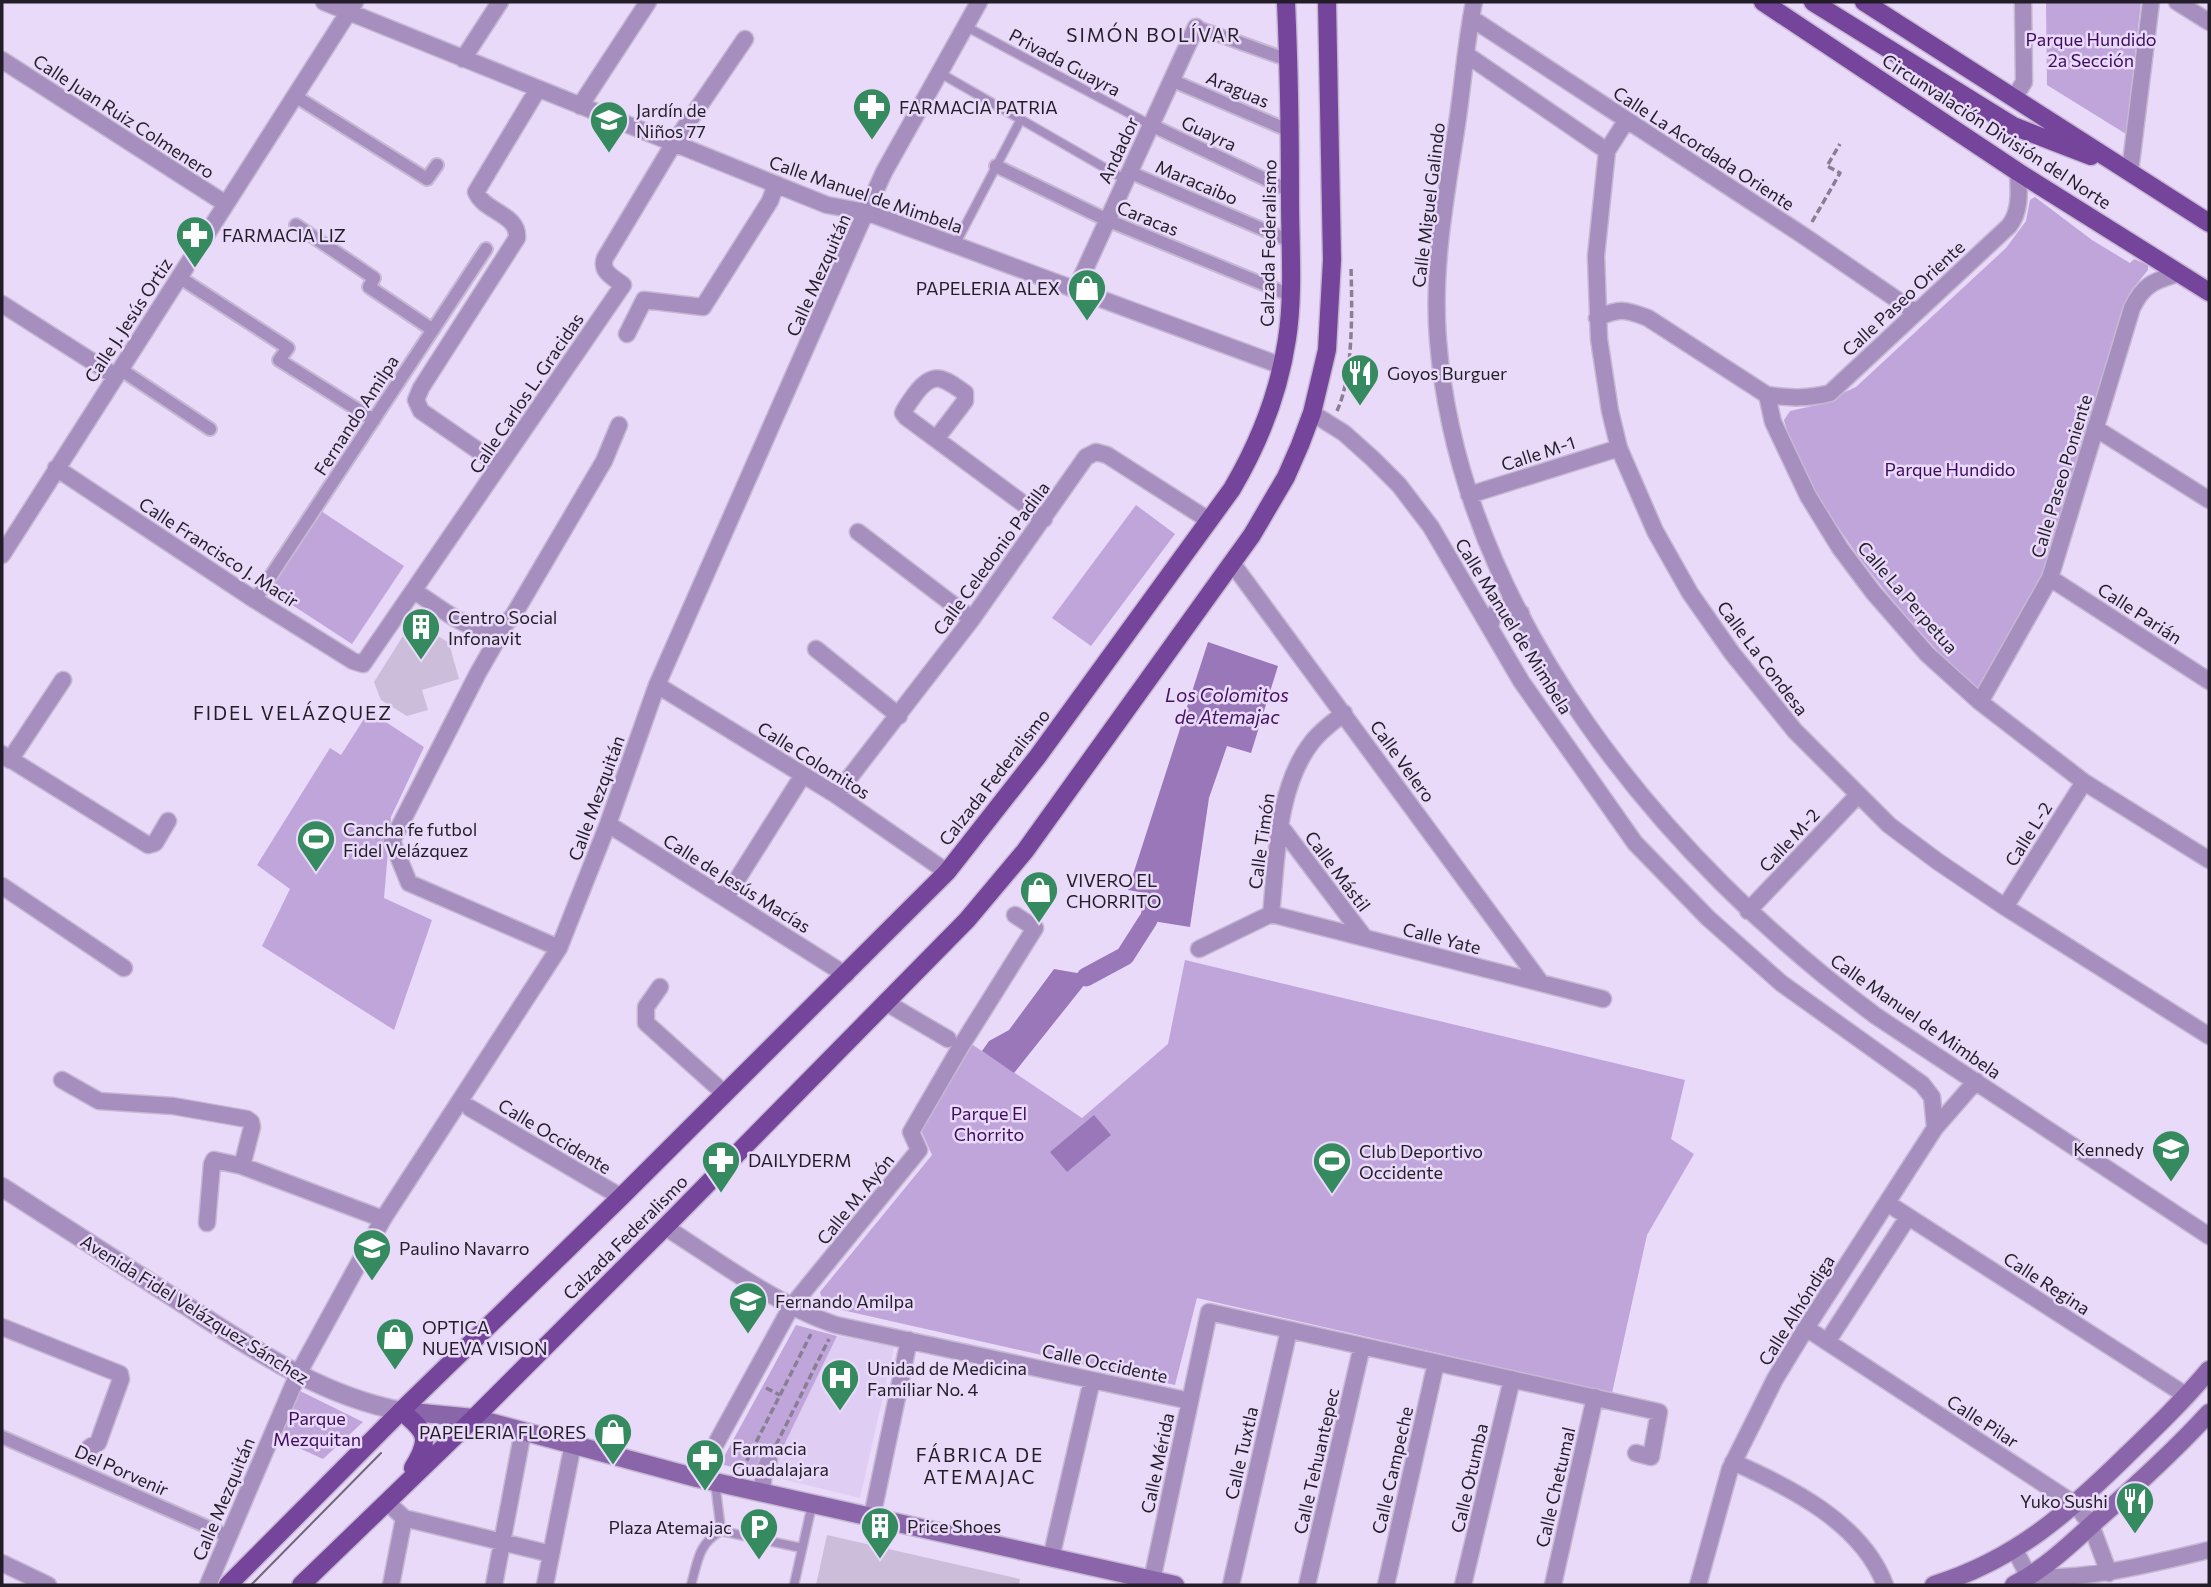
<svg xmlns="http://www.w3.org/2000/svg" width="2211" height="1587" font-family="Commissioner,sans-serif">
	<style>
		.built { fill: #e0cdf3 }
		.green { fill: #c0a5db }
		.water { fill: #9977b9 }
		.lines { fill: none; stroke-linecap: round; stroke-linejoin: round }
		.canal { stroke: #9977b9; stroke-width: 19 }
		.building { fill: #ccbddb }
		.service-casing { stroke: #c6b8d3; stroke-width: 11 }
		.pedestrian-casing { stroke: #c6b8d3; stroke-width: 16 }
		.minor-casing { stroke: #c6b8d3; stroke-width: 19 }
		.tertiary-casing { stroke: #c6b8d3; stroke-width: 21 }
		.secondary-casing { stroke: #c6b8d3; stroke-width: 21 }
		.primary-casing { stroke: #c6b8d3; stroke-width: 21 }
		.path { stroke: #897e94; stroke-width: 3.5; stroke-dasharray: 7 3.5; stroke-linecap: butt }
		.service { stroke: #a68ebe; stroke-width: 8 }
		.pedestrian { stroke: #a68ebe; stroke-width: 12 }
		.minor { stroke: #a68ebe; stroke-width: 16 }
		.tertiary { stroke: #a68ebe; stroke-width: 18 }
		.secondary { stroke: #8a65aa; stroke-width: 18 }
		.primary { stroke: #75459b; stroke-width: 18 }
		.tram { stroke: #71677a; stroke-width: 2 }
		.labels { text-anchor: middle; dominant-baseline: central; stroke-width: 5; stroke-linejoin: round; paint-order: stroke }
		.park-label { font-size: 18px; fill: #3d0a5d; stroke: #eadaf9 }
		.street-label { font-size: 18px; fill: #221d28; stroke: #eadaf9 }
		.poi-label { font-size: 18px; fill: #221d28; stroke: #eadaf9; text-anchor: start }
		.neighbourhood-label { font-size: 19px; letter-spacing: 2px; fill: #221d28; stroke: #eadaf9 }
		.water-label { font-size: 19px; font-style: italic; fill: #431263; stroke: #eadaf9 }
	</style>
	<rect width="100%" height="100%" fill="#eadaf9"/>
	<path class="built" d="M837,1336L894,1347L860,1498L769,1476Z"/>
	<path class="green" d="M2046,2H2141L2126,134L2047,85Z
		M2035,197L2092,240L2130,263L2134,259L2148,265V270L2131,291L2127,299L2041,583L1979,689L1973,688C1917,631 1864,571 1822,502C1807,477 1791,449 1784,420L1790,411L1817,405L1856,387L2006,248L2026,221L2030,200Z
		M312,505L404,566L352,644L260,584Z
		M1136,505L1175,534L1091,646L1052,618Z
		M369,711L424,747L391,817L384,898L432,920L394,1030L262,946L290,889L257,865L330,748L341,755Z
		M1185,960L1685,1080L1671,1139L1694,1154L1647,1235L1612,1393L1197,1298L1175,1385L824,1306L820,1292L932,1155L920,1128L970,1043L1082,1118L1168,1044Z
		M796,1325L837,1336L769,1476L720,1464Z
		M296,1389L363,1422L323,1459L275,1437Z"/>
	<path class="water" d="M1208,642L1278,666L1251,753L1227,746L1209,798L1190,927L1140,919L1145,893L1128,890Z
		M1054,969L1083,974L1089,979L1014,1073L982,1051L989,1041L1009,1030Z
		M1094,1115L1111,1135L1067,1172L1050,1152Z"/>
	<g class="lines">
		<path class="canal" d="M1086,977L1125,956L1148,920"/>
	</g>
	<path class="building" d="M413,620L449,643L459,679L422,690L428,710L407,716L381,700L374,682Z
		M827,1535L1020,1579L1019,1585H816Z"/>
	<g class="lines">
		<g class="service-casing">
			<path id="service" d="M965,26L1151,125
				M940,73L1126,180
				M955,245L1021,119
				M715,1482L721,1531
				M691,1585C698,1561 698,1544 721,1531L802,1548
				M794,1585L812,1505"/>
		</g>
		<g class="pedestrian-casing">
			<path id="pedestrian" d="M1196,27L1288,60
				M1171,80L1290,131
				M295,96L427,179L437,165
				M1151,125L1290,191
				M996,166L1107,220L1290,295
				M1129,172L1290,241
				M296,225L374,278L369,287L433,330
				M179,277L288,348L279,360L374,420
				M120,369L210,429
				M255,600L486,249
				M2,1437L228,1536"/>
		</g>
		<g class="minor-casing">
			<path id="minor" d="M324,2L827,205L866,212L1282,366
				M1474,2C1466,42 1463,83 1457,124C1446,196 1432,267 1438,340C1460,614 1664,859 1876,1016L2209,1236
				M2177,2L2209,22
				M1471,18L1804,236L1915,312
				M1467,55L1607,151
				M463,59L500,2
				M2,60L226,204
				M2014,98L2024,82L2023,2
				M580,106L648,2
				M1626,121L1607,151L1596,256L1599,339L1610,411L1619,448L1655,531L1690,593L1732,653L1795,731L1889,825L1937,861L2005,907L2209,1036
				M2130,171L2151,2
				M1076,289L1196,27
				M2,304L115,376
				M1597,318C1620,308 1625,309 1648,318L1767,395L1773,422L1808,496L1840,548L1873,592L1927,654L1980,702L2084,782L2209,860
				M627,334L644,300L703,307L770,201L776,184
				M1767,395C1789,398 1807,399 1830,393L2009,226C2021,211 2019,191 2018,172
				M1312,413L1344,433L1373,459L1399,485L1431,527L1521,681L1635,843L1708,918L1781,983L1922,1084L1932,1097L1935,1128
				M2095,428L2209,500
				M936,439L965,401V393C944,378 934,370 916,393C911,400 906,406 903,413L906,417L1044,519
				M499,465L421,411L416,400L421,388L517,238C519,214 484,212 476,192L538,89
				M56,468L255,600L353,661L363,664L623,285C613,277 600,272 605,258L674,143L745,39
				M1469,495L1619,448
				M858,532L972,619
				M2,555L355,2
				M1232,563L1541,983
				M2050,578L2209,681
				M414,591C434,603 471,635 495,630C503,628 507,622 513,616L604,461L619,425
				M505,626L478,673L392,841L409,883L559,948
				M1490,627L1493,616L1500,606L1512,607L1521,613
				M816,649L899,716
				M657,685L836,795L947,872
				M1980,702L2050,578L2132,308C2144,283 2155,281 2180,273
				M2,754L148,845L155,843L168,821
				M10,760L63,680
				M836,795L972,619L1086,457L1096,452L1107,455L1210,521
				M608,824L846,975
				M1281,827L1365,938
				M2,886L124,968
				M726,897L803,775
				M2005,907L2084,782
				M1748,911L1858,795
				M1271,914L1603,999
				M1271,914C1277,859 1276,788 1312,742C1320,731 1333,722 1344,713
				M1199,949L1271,914
				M660,987L646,1007V1023L725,1094
				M885,1002L948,1039
				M62,1080L99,1101L173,1106L247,1119L251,1122L252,1127L242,1166
				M470,1108L621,1197
				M1887,1203L2187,1396
				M207,1223L212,1164L214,1160L242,1166L383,1219
				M665,1227C717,1260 778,1306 836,1325L1190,1401
				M2,1327L120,1374L121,1379L98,1443L90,1447
				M1806,1328L2076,1505L2091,1525L2109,1573
				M1827,1342L1908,1217
				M1733,1462C1790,1487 1862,1523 1885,1585
				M697,1478L791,1307L919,1150L911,1132L961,1046L1035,928L1015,915
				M762,1493L764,1470L769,1460
				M387,1502L404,1518L551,1554
				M872,1517L909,1340
				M2015,1550L2029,1577C2091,1580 2149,1564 2209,1550
				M1051,1558L1092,1380
				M2,1563L48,1585
				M1152,1580L1209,1312L1659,1412L1651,1457L1636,1453
				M208,1585L298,1374L383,1219L559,948L608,824L657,685L859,227L884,172L979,2
				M391,1585L404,1518
				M494,1585L523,1431
				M545,1585L573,1444
				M1231,1585L1289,1330
				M1307,1585L1362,1346
				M1386,1585L1436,1363
				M1463,1585L1512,1379
				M1553,1585L1595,1397
				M1698,1585L1730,1469L1775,1379L1806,1328L1935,1128L1976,1081"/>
		</g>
		<g class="tertiary-casing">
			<path id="tertiary" d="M2,1187C62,1226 122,1264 182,1303C252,1348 318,1395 401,1411"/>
		</g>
		<g class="secondary-casing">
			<path id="secondary" d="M401,1411L474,1418L697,1478L1175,1585
				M1934,1585C2015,1560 2068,1513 2127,1455C2156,1427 2184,1400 2209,1370
				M2014,1585C2046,1568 2073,1542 2099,1518C2138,1484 2175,1450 2209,1413"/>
		</g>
		<g class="primary-casing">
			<path id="primary" d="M1763,2L2018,172L2209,292
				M1813,2L2013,126L2091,156
				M1864,2L2209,223
				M401,1411C427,1432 431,1438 413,1468
				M228,1585L401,1411L621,1197L947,872L1038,756L1232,489C1259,443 1279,393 1287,339C1294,294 1290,246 1290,200C1290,134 1289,68 1286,2
				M301,1585L474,1418L665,1227L967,920L1025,851L1252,535L1286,477L1300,445L1312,413L1327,350L1332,260L1327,2"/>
		</g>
		<path class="path" d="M1812,222L1840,173L1827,166L1840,144
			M1337,411C1354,374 1352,307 1351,266
			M766,1388L780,1395
			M776,1445L829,1339
			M742,1470L811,1334"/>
		<use href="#service" class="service"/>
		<use href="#pedestrian" class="pedestrian"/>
		<use href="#minor" class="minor"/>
		<use href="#tertiary" class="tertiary"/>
		<use href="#secondary" class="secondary"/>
		<use href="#primary" class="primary"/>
		<path class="tram" d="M251,1585L381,1453"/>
	</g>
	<defs>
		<g id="pharmacy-pin" transform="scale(2.0125)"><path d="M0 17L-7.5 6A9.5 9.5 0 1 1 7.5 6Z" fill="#358b5f" stroke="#eadaf9"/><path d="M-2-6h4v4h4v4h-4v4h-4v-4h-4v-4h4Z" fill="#fff"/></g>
		<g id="school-pin" transform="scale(2.0125)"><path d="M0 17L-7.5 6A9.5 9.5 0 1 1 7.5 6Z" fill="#358b5f" stroke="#eadaf9"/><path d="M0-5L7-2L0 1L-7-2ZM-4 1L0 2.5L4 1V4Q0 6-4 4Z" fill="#fff"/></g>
		<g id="shop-pin" transform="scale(2.0125)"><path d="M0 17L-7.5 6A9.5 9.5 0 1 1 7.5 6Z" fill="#358b5f" stroke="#eadaf9"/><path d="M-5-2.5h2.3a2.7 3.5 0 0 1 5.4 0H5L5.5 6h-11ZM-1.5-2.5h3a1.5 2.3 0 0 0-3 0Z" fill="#fff"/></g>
		<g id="restaurant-pin" transform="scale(2.0125)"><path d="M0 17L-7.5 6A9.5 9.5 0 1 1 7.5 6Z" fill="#358b5f" stroke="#eadaf9"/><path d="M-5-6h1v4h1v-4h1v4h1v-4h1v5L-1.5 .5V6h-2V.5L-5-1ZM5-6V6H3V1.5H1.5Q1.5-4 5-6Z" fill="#fff"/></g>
		<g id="building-pin" transform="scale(2.0125)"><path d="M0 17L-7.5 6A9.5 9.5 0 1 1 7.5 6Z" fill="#358b5f" stroke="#eadaf9"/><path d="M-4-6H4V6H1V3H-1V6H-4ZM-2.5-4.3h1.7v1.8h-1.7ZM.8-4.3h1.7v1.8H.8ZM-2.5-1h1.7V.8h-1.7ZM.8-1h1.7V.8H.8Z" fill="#fff"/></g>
		<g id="stadium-pin" transform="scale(2.0125)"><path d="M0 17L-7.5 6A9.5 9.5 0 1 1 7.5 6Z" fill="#358b5f" stroke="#eadaf9"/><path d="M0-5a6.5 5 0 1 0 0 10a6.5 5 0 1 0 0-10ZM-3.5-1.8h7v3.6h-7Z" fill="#fff"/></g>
		<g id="hospital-pin" transform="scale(2.0125)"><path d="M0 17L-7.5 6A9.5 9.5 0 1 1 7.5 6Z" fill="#358b5f" stroke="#eadaf9"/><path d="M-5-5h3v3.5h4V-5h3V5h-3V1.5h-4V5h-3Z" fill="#fff"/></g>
		<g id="parking-pin" transform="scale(2.0125)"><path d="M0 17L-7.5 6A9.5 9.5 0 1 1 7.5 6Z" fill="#358b5f" stroke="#eadaf9"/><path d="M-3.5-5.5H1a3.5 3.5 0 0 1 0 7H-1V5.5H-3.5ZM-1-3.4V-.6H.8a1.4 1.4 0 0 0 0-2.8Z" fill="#fff"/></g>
	</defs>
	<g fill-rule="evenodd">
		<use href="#pharmacy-pin" x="872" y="107"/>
		<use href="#school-pin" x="609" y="120"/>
		<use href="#pharmacy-pin" x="195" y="235"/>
		<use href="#shop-pin" x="1087" y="288"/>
		<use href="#restaurant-pin" x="1360" y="373"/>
		<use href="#building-pin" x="421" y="627"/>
		<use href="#stadium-pin" x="316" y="839"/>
		<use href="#shop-pin" x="1039" y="890"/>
		<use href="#school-pin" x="2171" y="1149"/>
		<use href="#pharmacy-pin" x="721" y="1160"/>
		<use href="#stadium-pin" x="1332" y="1161"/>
		<use href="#school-pin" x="372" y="1248"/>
		<use href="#school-pin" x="748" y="1301"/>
		<use href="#shop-pin" x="395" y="1337"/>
		<use href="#hospital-pin" x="840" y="1378"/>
		<use href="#shop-pin" x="613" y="1432"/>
		<use href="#pharmacy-pin" x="705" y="1458"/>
		<use href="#restaurant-pin" x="2135" y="1501"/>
		<use href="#building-pin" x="880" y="1526"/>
		<use href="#parking-pin" x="759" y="1527"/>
	</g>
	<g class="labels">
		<g class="park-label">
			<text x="2091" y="39">Parque Hundido<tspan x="2091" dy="21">2a Sección</tspan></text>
			<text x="1950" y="469">Parque Hundido</text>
			<text x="989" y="1113">Parque El<tspan x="989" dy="21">Chorrito</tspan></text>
			<text x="317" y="1418">Parque<tspan x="317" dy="21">Mezquitan</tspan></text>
		</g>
		<g class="street-label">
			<text transform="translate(1065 62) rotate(28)">Privada Guayra</text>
			<text transform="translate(1238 89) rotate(23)">Araguas</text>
			<text transform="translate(124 116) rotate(33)">Calle Juan Ruiz Colmenero</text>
			<text transform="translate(1997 131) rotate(33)">Circunvalación División del Norte</text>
			<text transform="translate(1209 133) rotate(25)">Guayra</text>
			<text transform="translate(1704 148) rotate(33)">Calle La Acordada Oriente</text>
			<text transform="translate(1118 150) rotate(-65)">Andador</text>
			<text transform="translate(1197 182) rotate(23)">Maracaibo</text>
			<text transform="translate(866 194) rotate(19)">Calle Manuel de Mimbela</text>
			<text transform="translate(1428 205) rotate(-83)">Calle Miguel Galindo</text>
			<text transform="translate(1148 218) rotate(22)">Caracas</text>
			<text transform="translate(1268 243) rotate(-89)">Calzada Federalismo</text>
			<text transform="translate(818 275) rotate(-66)">Calle Mezquitán</text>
			<text transform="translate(1903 298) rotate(-43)">Calle Paseo Oriente</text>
			<text transform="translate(128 320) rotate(-57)">Calle J. Jesús Ortiz</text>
			<text transform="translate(526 393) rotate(-56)">Calle Carlos L. Gracidas</text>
			<text transform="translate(356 415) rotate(-57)">Fernando Amilpa</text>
			<text transform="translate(1538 453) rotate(-18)">Calle M-1</text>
			<text transform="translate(2061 476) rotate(-73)">Calle Paseo Poniente</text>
			<text transform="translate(219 552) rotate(33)">Calle Francisco J. Macir</text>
			<text transform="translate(991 558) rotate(-54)">Calle Celedonio Padilla</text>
			<text transform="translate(1908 597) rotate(49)">Calle La Perpetua</text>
			<text transform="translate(2140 613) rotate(33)">Calle Parián</text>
			<text transform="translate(1514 626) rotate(58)">Calle Manuel de Mimbela</text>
			<text transform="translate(1763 658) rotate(53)">Calle La Condesa</text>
			<text transform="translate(814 760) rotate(32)">Calle Colomitos</text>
			<text transform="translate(1403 761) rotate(54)">Calle Velero</text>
			<text transform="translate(994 777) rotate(-52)">Calzada Federalismo</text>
			<text transform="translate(596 798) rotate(-70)">Calle Mezquitán</text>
			<text transform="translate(2028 834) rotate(-58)">Calle L-2</text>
			<text transform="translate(1789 840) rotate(-47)">Calle M-2</text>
			<text transform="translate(1261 841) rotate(-82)">Calle Timón</text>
			<text transform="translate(1338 871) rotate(53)">Calle Mástil</text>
			<text transform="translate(737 883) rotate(32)">Calle de Jesús Macías</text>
			<text transform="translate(1442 938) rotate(14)">Calle Yate</text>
			<text transform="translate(1916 1016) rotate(35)">Calle Manuel de Mimbela</text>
			<text transform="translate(555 1136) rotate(31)">Calle Occidente</text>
			<text transform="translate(855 1199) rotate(-51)">Calle M. Ayón</text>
			<text transform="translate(625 1237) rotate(-45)">Calzada Federalismo</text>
			<text transform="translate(2047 1283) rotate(33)">Calle Regina</text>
			<text transform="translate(195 1309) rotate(32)">Avenida Fidel Velázquez Sánchez</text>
			<text transform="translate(1796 1310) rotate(-58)">Calle Alhóndiga</text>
			<text transform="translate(1105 1363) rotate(12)">Calle Occidente</text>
			<text transform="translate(1983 1421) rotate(33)">Calle Pilar</text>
			<text transform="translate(1241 1453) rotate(-77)">Calle Tuxtla</text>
			<text transform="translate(1316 1461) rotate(-77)">Calle Tehuantepec</text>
			<text transform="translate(1157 1463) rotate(-78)">Calle Mérida</text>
			<text transform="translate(122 1470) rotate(24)">Del Porvenir</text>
			<text transform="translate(1392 1470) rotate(-77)">Calle Campeche</text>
			<text transform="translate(1469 1478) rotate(-77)">Calle Otumba</text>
			<text transform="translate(1555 1487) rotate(-77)">Calle Chetumal</text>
			<text transform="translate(223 1499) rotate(-67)">Calle Mezquitán</text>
		</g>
		<g class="poi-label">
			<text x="899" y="107">FARMACIA PATRIA</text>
			<text x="636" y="110">Jardín de<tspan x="636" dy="21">Niños 77</tspan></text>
			<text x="222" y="235">FARMACIA LIZ</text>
			<text x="1060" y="288" text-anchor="end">PAPELERIA ALEX</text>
			<text x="1387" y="373">Goyos Burguer</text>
			<text x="448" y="617">Centro Social<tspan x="448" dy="21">Infonavit</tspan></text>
			<text x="343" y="829">Cancha fe futbol<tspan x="343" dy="21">Fidel Velázquez</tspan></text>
			<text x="1066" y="880">VIVERO EL<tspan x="1066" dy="21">CHORRITO</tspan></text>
			<text x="2144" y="1149" text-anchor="end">Kennedy</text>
			<text x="1359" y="1151">Club Deportivo<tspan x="1359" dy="21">Occidente</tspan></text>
			<text x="748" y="1160">DAILYDERM</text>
			<text x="399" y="1248">Paulino Navarro</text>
			<text x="775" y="1301">Fernando Amilpa</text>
			<text x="422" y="1327">OPTICA<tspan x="422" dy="21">NUEVA VISION</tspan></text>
			<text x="867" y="1368">Unidad de Medicina<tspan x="867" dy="21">Familiar No. 4</tspan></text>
			<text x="586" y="1432" text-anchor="end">PAPELERIA FLORES</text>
			<text x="732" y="1448">Farmacia<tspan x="732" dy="21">Guadalajara</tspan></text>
			<text x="2108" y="1501" text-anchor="end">Yuko Sushi</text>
			<text x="907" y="1526">Price Shoes</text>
			<text x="732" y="1527" text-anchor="end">Plaza Atemajac</text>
		</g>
		<g class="neighbourhood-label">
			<text x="1154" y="34">SIMÓN BOLÍVAR</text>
			<text x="293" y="712">FIDEL VELÁZQUEZ</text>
			<text x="980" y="1454">FÁBRICA DE<tspan x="980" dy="22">ATEMAJAC</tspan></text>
		</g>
		<g class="water-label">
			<text x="1227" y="694">Los Colomitos<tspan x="1227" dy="22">de Atemajac</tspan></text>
		</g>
	</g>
	<rect width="2211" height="1587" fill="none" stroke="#221d28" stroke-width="7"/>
</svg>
